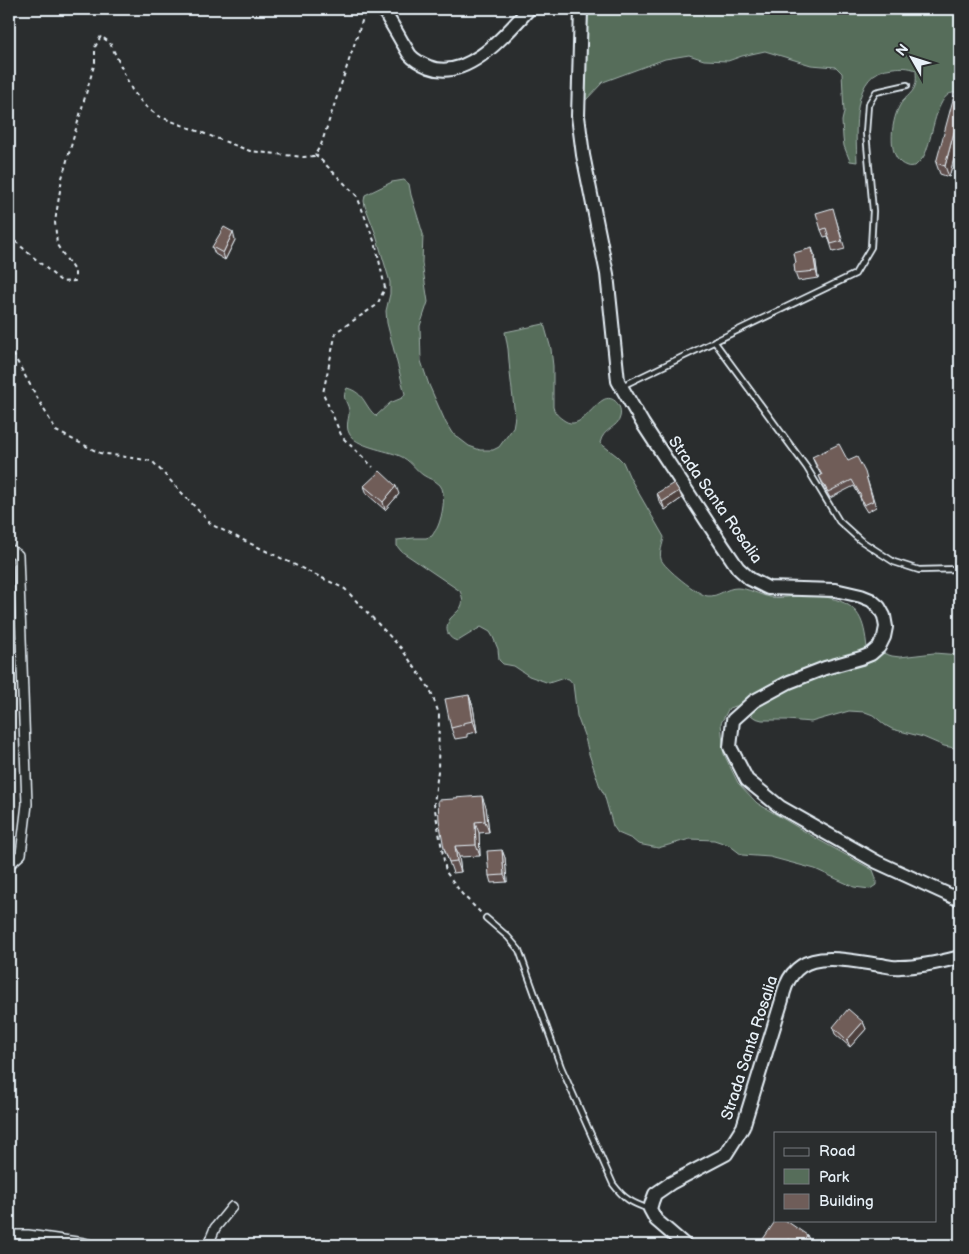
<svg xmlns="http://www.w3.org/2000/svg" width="969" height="1254" font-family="'Balsamiq Sans',sans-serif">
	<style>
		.green { fill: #566d5a; stroke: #9fafa9 }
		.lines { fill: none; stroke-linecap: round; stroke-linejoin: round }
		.lane-casing { stroke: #e8f1f8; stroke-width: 8 }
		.street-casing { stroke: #e8f1f8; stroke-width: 12 }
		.secondary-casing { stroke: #e8f1f8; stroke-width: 16 }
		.path { stroke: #e8f1f8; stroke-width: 2; stroke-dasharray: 4 4; stroke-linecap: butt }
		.lane { stroke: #2a2d2e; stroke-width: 4.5 }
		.street { stroke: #2a2d2e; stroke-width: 9 }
		.secondary { stroke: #2a2d2e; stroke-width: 12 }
		.wall { fill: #5f504d; stroke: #e8f1f8 }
		.shaded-wall { fill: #4e413e; stroke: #e8f1f8 }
		.building { fill: #6f5d59; stroke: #e8f1f8 }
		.labels { text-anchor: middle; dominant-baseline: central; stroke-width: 4; stroke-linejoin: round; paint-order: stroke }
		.street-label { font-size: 16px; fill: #e8f1f8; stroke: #2a2d2e }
	</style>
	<rect width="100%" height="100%" fill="#2a2d2e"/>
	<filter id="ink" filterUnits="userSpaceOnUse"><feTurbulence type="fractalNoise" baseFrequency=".02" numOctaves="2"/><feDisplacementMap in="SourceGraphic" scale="10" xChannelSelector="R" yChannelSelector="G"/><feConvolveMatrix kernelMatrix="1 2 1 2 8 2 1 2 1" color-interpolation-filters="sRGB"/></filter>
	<g filter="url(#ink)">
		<path class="green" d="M588,9H960V94L957,92C954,93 951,93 949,94C935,103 932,139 925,154C923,159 919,162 915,166C914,166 908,167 907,166C886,160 891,122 899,107C903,98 912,95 915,86C917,81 916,76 916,70C908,67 902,67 893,68C850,71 856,131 857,162L850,161L844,146L843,138L842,121L844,112L842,73L836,67L811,65L765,51L742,56L728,61L704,60L689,55L665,59L603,82L585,101Z
			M404,180L409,184L411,195L423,234L422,263L428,302L420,326L421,361L429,385L446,423L452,433L469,446L480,450H493L499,447L513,428L515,416L510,373L508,349L505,332L544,324L551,349L553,366V407C555,414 559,417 565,421C580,430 591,407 603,400C613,394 623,406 620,417C618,428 603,428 600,443L617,456L623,462L630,478L664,537C663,544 659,553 661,559C663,567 699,596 708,596C718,597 726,588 737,588C748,588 759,595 770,597C785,599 801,594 816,595C820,595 826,597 830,598C860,605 864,621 867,648L892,656L900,657L934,653L960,655V749L944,746L923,737L892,729L885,725L873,715L865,712L849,711L811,722L787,720H762L755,718L743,709L736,706L729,708L721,723L724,754L738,783L757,803L819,840L873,870L876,878V885L870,889L854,887L815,869L770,857L742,855L729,845L714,840L690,839L658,848L638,844L632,839L618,833L613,826L604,794L600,787L589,754L585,738L577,716L573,684L569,679L564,678L549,683L529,676L514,666L503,664L499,660L498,649L493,637L490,632L481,627L458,641C447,639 444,628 450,619C453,615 459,611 461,607C464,601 462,596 460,591L401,551L397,546V540L414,538H426L432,536C434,532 437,529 438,526C442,517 447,493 440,485C435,480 429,479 423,475C416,470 410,460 400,456C387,450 355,447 349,433C345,425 350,417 349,410C347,400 341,399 347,388C365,393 364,406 376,416L390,403L402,398L405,394L387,323L386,311L390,294V282L375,232L365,206L364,201L365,195L392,182Z"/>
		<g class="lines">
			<g class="lane-casing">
				<path id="lane" d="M714,341L807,468L839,521L860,540L894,562L919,570L960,569
					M622,386L855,274L871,247L873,211L866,133L868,105L876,92L907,85
					M486,918L508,937L519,950L561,1067L613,1184C624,1199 632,1203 649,1209"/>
			</g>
			<g class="street-casing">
				<path id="street" d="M9,549L18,555L27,804L21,854L9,865
					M9,1235H28L84,1243L91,1245
					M208,1245L215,1228L232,1207"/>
			</g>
			<g class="secondary-casing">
				<path id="secondary" d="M383,9C389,20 396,31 402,42C405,46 407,51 410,55C415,61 422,64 429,67C467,82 507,33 529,9
					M581,9L578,116L583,155L607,274L618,381L643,424L723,546L738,568L750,579L768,588L835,590L861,596L871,600L879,607L884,616L886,627L884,637L879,647L871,654L861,658L825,668L789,682L754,701L733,720L730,747L747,780L780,807L877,862L960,900
					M685,1245L656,1220L650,1209L652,1202L655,1194L671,1183L726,1154L743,1127L782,1000C792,944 840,960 881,965C887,966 894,968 900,967C920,967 941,962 960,957"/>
			</g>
			<path class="path" d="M315,154L357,196L376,246L385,288L377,305L336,332L323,393L342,437L373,467
				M9,236L62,282L75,281V272L57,245L55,222L62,178L95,62V47L101,36L110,43L132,90L144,105L158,116L250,151L303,157L314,156L321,145L366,9
				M9,347L56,431L100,453L152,461L212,525L345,589L401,648L430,689L439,714L438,771L434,804L446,872L462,894L481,913"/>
			<use href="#lane" class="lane"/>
			<use href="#street" class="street"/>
			<use href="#secondary" class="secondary"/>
		</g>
		<path class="wall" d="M960,97V136L949,177L940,174L936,163Z
			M835,216L845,249L833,252L828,236L824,237L821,230Z
			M235,240L225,260L215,254L212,247Z
			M815,256L818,278L798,281L795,273L796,263Z
			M812,457L848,461L867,479L876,507L867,512L862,504L860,497L854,486L830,498L822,483L819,476L821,475L815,464Z
			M364,486L399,494L385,510L367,494Z
			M657,493L682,498L665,510L659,501Z
			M469,695L473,707L477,732L467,734V737L455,739L451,728Z
			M454,799L486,807L489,832L479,833L480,856L459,857L461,872L453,873L444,848Z
			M502,850L505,858L507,882L491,883L489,876Z
			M863,1022L866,1029L850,1047L835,1034L833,1027Z
			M807,1235L811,1245H759Z"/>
		<path class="shaded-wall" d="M960,110V136L949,177L945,166Z
			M233,232L235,240L225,260L223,253Z
			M812,248L815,256L818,278L816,271Z
			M396,486L399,494L385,510L383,502Z
			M679,491L682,498L665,510L662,502Z
			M469,695L473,707L477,732L473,721Z
			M482,796L486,807L489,832L485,821Z
			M475,822L479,833L480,856L476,845Z
			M455,846L459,857L461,872L457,861Z
			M502,850L505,858L507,882L504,875Z
			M863,1022L866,1029L850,1047L847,1040Z
			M807,1235L811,1245H801Z
			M789,1239L792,1245H786Z"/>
		<path class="building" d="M954,96L960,97V110L945,166L936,163Z
			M833,208L842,241L831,244L826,228L821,230L816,213Z
			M224,227L233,232L223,253L212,247Z
			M812,248L816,271L795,273L794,264L796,263L794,253Z
			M839,444L848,461L857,457L865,472L873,501L864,505L860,497L861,496L852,480L828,492L819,476L822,475L812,457Z
			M380,471L396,486L383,502L364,486Z
			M674,483L679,491L662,502L657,493Z
			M469,695L473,721L463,723V725L451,728L445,699Z
			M482,796L485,821L475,822L476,845L455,846L457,861L449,862L444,848L439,820L438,800L454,799V798Z
			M502,850L504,875L489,876L487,851Z
			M848,1009L863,1022L847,1040L833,1027Z
			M776,1220H785L807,1235L801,1245H798L789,1239L786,1245H759Z
			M22,1239V1245H9V1240Z"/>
	</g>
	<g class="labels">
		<g class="street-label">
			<text transform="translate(715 500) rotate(55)">Strada Santa Rosalia</text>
			<text transform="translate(750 1048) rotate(-72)">Strada Santa Rosalia</text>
		</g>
	</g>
	<rect width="969" height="1254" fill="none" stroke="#2a2d2e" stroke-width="30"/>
	<rect x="15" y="15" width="939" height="1224" fill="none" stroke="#e8f1f8" stroke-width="2" filter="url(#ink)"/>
	<rect x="774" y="1132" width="162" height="90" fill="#2a2d2e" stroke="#767b7f"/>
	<rect x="784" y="1148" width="25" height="8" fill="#2a2d2e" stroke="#767b7f"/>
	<text x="819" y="1156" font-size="15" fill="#e8f1f8">Road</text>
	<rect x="784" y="1169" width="25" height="15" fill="#566d5a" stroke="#767b7f"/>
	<text x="819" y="1182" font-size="15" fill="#e8f1f8">Park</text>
	<rect x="784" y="1194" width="25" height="15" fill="#6f5d59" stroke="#767b7f"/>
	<text x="819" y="1206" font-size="15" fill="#e8f1f8">Building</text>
	<g transform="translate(912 58) rotate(309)" stroke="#2a2d2e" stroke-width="4" paint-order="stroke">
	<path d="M0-4L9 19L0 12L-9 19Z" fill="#e8f1f8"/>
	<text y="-8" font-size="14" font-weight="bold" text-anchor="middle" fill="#e8f1f8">N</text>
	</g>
</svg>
